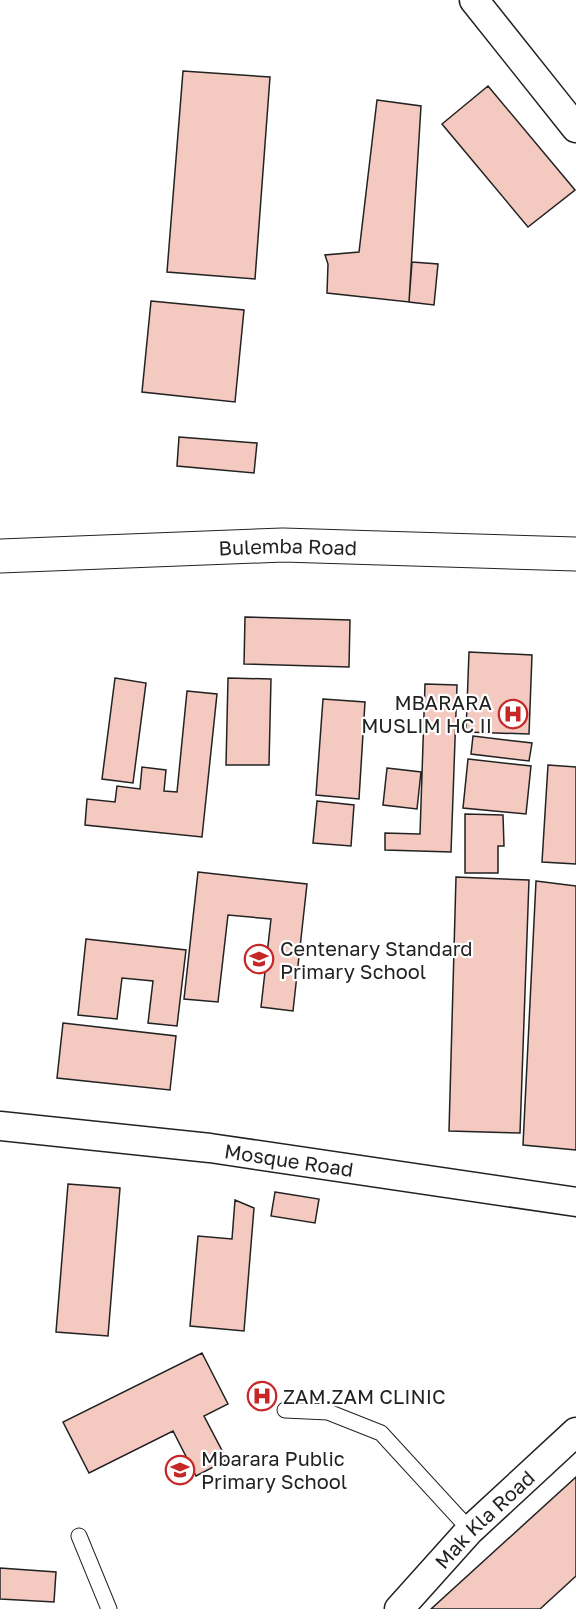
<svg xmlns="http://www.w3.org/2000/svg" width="576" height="1609" font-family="'Golos Text',sans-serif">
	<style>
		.building { fill: #f3c9c0; stroke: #222; stroke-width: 1.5 }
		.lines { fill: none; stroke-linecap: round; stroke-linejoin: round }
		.lane-casing { stroke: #222; stroke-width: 17 }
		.street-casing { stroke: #222; stroke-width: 31 }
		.secondary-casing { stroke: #222; stroke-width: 35 }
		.lane { stroke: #fff; stroke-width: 15 }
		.street { stroke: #fff; stroke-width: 28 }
		.secondary { stroke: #fff; stroke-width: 33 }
		.labels { text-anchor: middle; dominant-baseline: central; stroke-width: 4.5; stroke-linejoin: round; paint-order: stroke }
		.street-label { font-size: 20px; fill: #222; stroke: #fff }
		.poi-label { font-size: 20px; fill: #222; stroke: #fff; text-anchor: start }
	</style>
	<rect width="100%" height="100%" fill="#fff"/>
	<path class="building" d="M183,71L270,77L255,279L167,272Z
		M488,86L575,190L528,227L442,124Z
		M377,100L421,106L409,302L327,293L328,264L325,255L359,252Z
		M412,262L438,264L434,305L409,302Z
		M151,301L244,310L235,402L142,392Z
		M179,437L257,443L254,473L177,466Z
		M245,617L350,620L349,667L244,664Z
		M469,652L532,655L529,734L466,732Z
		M115,678L146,683L133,783L102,779Z
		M228,678L271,679L269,765H226Z
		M425,684L457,685L451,852L385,850V833L420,834Z
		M187,691L217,694L202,837L85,825L87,799L115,802L117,786L140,789L142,767L166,770L164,791L177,792Z
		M323,699L365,702L359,799L316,795Z
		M473,736L532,743L529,761L471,754Z
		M468,759L531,766L526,814L463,808Z
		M548,765L576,767V864L542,862Z
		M387,768L421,772L417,809L383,805Z
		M317,801L354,805L351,846L313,843Z
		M465,814L503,815L504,846H498V873H465Z
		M198,872L307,884L293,1011L261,1007L271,919L228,915L218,1002L184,999Z
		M456,877L529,880L520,1133L449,1131Z
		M536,881L576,886V1150L523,1145Z
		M86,939L186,950L177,1026L148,1023L153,981L122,978L117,1019L78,1015Z
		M63,1023L176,1036L170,1090L57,1078Z
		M68,1184L120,1188L108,1336L56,1332Z
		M275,1192L319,1199L315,1223L271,1216Z
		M235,1200L254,1208L244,1331L190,1326L198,1236L232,1239Z
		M202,1353L228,1404L204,1416L227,1460L196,1476L173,1431L89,1473L63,1422Z
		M576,1477V1576L540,1609H431Z
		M0,1568L56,1572L54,1602L0,1599Z"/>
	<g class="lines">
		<g class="lane-casing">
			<path id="lane" d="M285,1410L328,1412L381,1433L470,1530
				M79,1536L109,1609"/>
		</g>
		<g class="street-casing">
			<g id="street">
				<path d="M474,0L576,128"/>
				<path id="s1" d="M0,1126L210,1148L576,1202"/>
				<path id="s2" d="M399,1609L470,1530L576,1432"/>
			</g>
		</g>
		<g class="secondary-casing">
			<g id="secondary">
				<path id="s3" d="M0,556L283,545L576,554"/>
			</g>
		</g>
		<use href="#lane" class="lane"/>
		<use href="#street" class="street"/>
		<use href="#secondary" class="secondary"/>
	</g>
	<defs>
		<g id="hospital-ring" transform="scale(1.5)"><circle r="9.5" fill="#fff" stroke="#c62828" stroke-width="1.5"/><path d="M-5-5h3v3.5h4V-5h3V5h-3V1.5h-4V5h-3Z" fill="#c62828"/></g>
		<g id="school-ring" transform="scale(1.5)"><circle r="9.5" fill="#fff" stroke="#c62828" stroke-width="1.5"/><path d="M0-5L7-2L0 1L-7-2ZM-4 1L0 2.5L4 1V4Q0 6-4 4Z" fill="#c62828"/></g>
	</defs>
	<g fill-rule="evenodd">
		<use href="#hospital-ring" x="513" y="714"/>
		<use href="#school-ring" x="259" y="959"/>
		<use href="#hospital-ring" x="262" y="1396"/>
		<use href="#school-ring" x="180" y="1470"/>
	</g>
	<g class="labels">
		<g class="street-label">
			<text stroke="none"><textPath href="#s3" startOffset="288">Bulemba Road</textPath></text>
			<text stroke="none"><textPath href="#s1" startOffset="291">Mosque Road</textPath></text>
			<text stroke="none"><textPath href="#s2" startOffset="124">Mak Kla Road</textPath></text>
		</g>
		<g class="poi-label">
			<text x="492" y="702" text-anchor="end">MBARARA<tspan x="492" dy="23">MUSLIM HC II</tspan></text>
			<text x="280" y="948">Centenary Standard<tspan x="280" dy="23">Primary School</tspan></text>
			<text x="283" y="1396">ZAM.ZAM CLINIC</text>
			<text x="201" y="1458">Mbarara Public<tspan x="201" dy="23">Primary School</tspan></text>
		</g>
	</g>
</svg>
